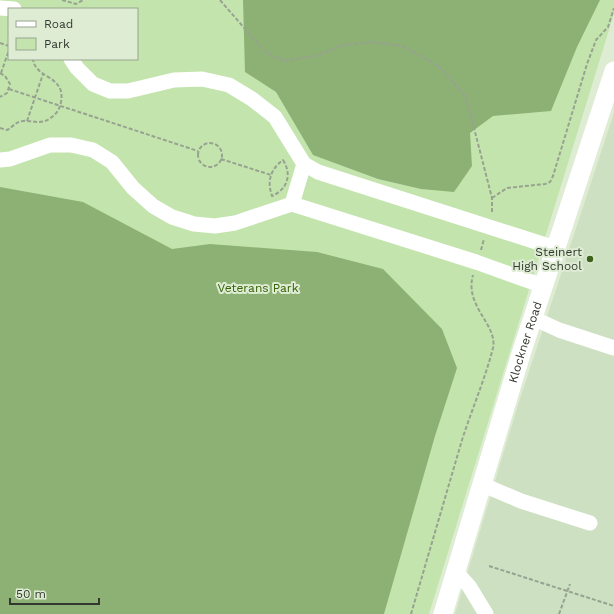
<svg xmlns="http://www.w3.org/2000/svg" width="614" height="614" font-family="'Work Sans',sans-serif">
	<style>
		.built { fill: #cde0c1 }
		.green { fill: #c3e5ad; fill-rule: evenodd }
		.forest { fill: #8db174 }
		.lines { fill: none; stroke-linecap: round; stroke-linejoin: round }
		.path { stroke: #97a290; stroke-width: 2; stroke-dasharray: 4 2; stroke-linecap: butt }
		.minor { stroke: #fff; stroke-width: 15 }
		.major { stroke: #fff; stroke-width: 19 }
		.poi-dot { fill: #3c621b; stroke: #ddecd3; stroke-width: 1.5 }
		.labels { text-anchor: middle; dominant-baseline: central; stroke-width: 4; stroke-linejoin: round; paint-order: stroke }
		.poi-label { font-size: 12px; fill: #32382e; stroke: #ddecd3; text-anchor: end }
		.park-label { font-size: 12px; fill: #366105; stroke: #ddecd3 }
		.street-label { font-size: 12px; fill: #32382e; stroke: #ddecd3 }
	</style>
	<rect width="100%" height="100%" fill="#ddecd3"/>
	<path class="built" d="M614,113V614H455L518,405Z"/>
	<path class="green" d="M0,0H614V13L609,30L429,614H0ZM9,9H137V59H9Z"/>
	<path class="forest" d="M243,0H600L577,47L551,111L493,116L470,133L472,166L454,192L421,189L378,179L313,155L276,92L245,72Z
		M0,187L83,202L172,249L210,244L317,252L383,269L442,329L457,368L435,436L384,614H0Z"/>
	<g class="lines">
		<path class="path" d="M62,0L76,4L83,0
			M220,0L264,51L284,61L315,56L344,45L372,42L402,46L440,67L466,97L492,198V213
			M0,43L9,46
			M0,73L5,76L10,84L7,93L0,97
			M1,73L9,50
			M9,89L198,151
			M27,121L43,74
			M0,128L7,130C13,127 15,122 23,121C32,120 40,125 49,119C56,115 60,109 61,102C66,75 35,79 33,59
			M198 155a12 12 0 1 1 24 0a12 12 0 1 1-24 0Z
			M221,159L271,175
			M283,160C292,174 288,189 272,196C267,181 270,170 283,160Z
			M492,198L507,188L545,184L550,182L553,176L587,64L596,40L608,27L614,8
			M481,250L484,239
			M489,566L614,606
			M411,614C428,556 445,498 462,440C472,409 485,379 493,348C498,325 464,306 473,275
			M559,614L570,584"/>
		<path class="minor" d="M0,8L14,9
			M71,59L77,68L93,84L110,91H128L174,80L202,79L229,85L252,99L275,117L304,164L318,172L555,248
			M0,160L10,159L50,145H71L93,150L112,162L133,188L153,206L172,217L194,224L215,226L235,223L292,204L476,262L543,286
			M292,204L304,164
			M533,318L559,330L614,348
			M481,484L521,501L590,523
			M457,573L469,586L486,614"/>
		<path class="major" id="s1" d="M443,614L521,354L614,71"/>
	</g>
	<circle class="poi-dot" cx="590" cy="259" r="4"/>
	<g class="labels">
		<g class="poi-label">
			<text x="582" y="252">Steinert<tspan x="582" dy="14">High School</tspan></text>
		</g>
		<g class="park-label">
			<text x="258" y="288">Veterans Park</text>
		</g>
		<g class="street-label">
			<text stroke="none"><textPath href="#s1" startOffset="284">Klockner Road</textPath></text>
		</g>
	</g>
	<rect x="8" y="8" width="130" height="52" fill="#ddecd3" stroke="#99a491"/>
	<rect x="16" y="21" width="20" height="6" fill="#ffffff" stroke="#99a491"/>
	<text x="44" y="28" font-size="12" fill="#32382e">Road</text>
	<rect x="16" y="38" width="20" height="12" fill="#c3e5ad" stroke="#99a491"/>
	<text x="44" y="48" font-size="12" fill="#32382e">Park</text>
	<path d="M10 598v6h89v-6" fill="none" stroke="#32382e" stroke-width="2"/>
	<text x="16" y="598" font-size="12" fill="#32382e" stroke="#ddecd3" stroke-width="3" paint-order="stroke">50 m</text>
</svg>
